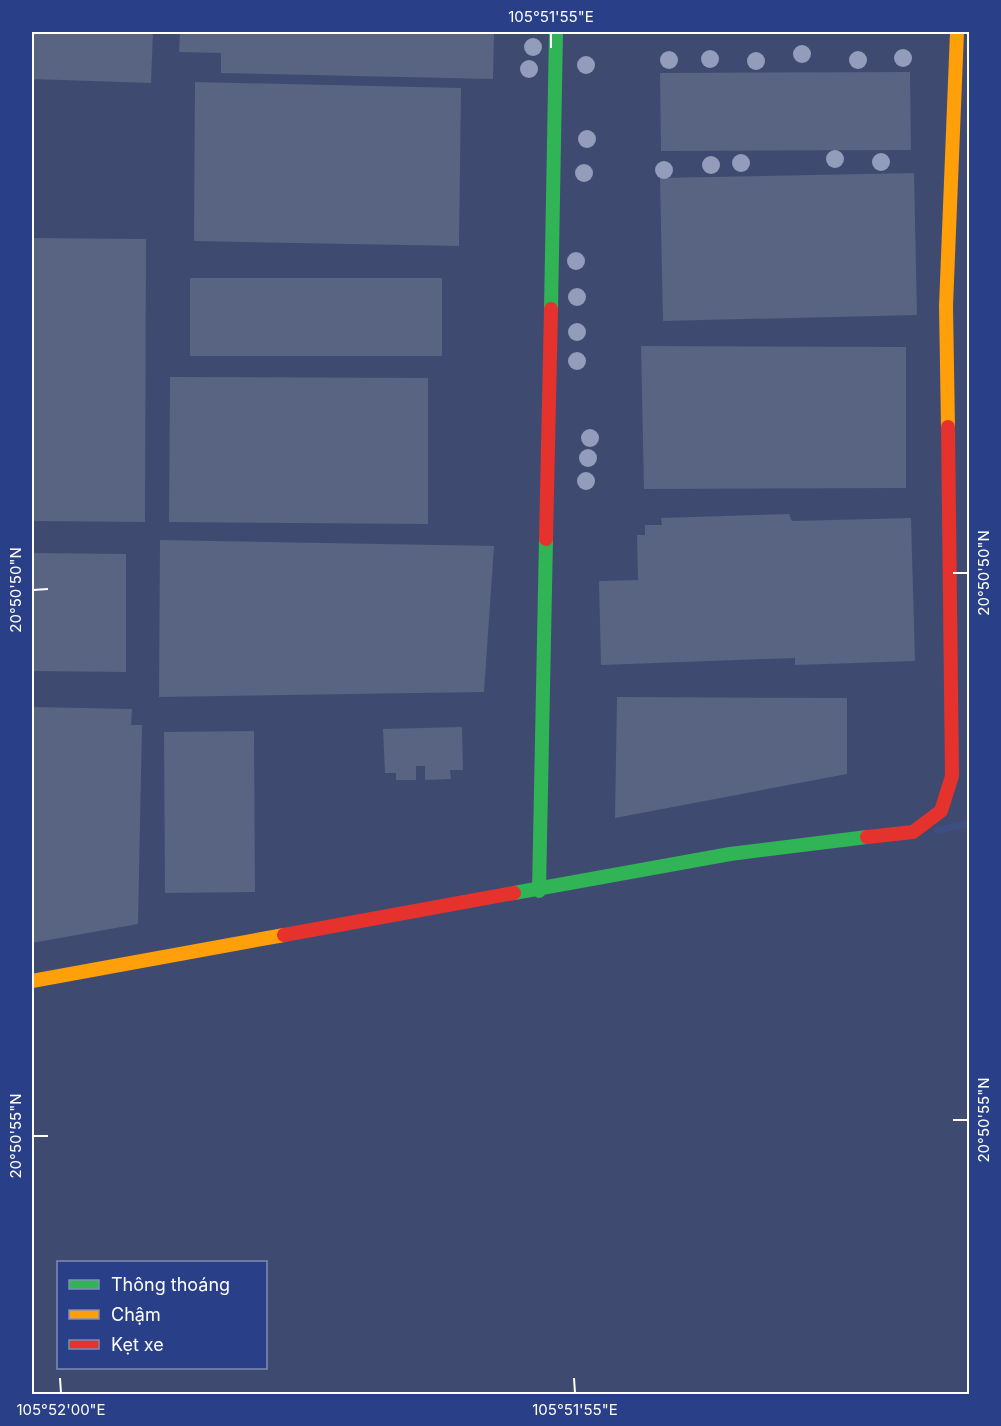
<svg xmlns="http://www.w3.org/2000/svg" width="1001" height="1426" font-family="Inter,sans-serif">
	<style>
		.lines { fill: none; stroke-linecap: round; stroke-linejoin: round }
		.stream { stroke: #3e4e81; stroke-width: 7 }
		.building { fill: #596382 }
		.fast { stroke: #30b455; stroke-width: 14 }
		.slow { stroke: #ff9f0a; stroke-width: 14 }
		.jam { stroke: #e5322d; stroke-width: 14 }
		.tree { fill: #939cba }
		.ticks { fill: none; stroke: #fff; stroke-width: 2 }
		.neatline { fill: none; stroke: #fff; stroke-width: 2 }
		.ticks-label { font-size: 15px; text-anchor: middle; fill: #fff }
	</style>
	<rect width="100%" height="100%" fill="#3f4a71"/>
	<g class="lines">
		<path class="stream" d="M937,830L970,824"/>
	</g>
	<path class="building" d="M32,32H153L151,83L32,79Z
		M180,32H494L493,79L221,73V53L179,52Z
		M910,72L911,150L661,151L660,73Z
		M195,82L461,88L459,246L194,241Z
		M914,173L917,315L663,321L660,178Z
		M32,238L146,239L145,522L32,521Z
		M190,278H442V356H190Z
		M641,346L906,347V488L644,489Z
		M170,377L428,378V524L169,522Z
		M789,514L792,521L911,518L915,661L795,665V658L601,665L599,581L638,580L637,535H645V525H662L661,518Z
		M160,540L494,546L484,692L159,697Z
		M32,553L126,554V672L32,671Z
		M617,697L847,698V774L615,818Z
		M32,707L132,709L131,725H142L138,924L32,943Z
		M462,727L463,770H450L451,779L425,780V766H416V780H396V773H385L383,729Z
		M254,731L255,892L165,893L164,732Z"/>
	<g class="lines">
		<path class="fast" d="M551,309L556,32
			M539,891L546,539
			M514,893L730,854L867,837"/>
		<path class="slow" d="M948,427L946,306L957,32
			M32,981L284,935"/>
		<path class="jam" d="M546,539L551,309
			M867,837L913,832L941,811L952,776L948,427
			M284,935L514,893"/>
	</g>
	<g class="tree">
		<circle cx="533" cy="47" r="9"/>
		<circle cx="802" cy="54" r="9"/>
		<circle cx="903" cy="58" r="9"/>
		<circle cx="710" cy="59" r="9"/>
		<circle cx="669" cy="60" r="9"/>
		<circle cx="858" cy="60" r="9"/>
		<circle cx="756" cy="61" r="9"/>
		<circle cx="586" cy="65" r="9"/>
		<circle cx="529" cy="69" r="9"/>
		<circle cx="587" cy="139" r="9"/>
		<circle cx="835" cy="159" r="9"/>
		<circle cx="881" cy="162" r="9"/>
		<circle cx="741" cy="163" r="9"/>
		<circle cx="711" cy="165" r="9"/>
		<circle cx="664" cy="170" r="9"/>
		<circle cx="584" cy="173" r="9"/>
		<circle cx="576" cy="261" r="9"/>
		<circle cx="577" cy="297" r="9"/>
		<circle cx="577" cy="332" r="9"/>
		<circle cx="577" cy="361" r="9"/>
		<circle cx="590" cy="438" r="9"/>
		<circle cx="588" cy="458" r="9"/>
		<circle cx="586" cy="481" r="9"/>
	</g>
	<path class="ticks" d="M551,33V48M953,573H968M33,590L48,589M953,1120H968M33,1136H48M60,1378L61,1393M574,1378L575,1393"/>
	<rect width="1001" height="1426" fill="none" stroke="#293f87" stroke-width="66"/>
	<rect x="57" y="1261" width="210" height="108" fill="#293f87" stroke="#7f8cb7" stroke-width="1.5"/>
	<rect x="69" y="1280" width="30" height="9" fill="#30b455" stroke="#7f8cb7" stroke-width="1.5"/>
	<text x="111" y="1291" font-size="18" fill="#ffffff">Thông thoáng</text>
	<rect x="69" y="1310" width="30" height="9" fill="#ff9f0a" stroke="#7f8cb7" stroke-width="1.5"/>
	<text x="111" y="1321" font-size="18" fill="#ffffff">Chậm</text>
	<rect x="69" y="1340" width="30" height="9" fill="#e5322d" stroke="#7f8cb7" stroke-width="1.5"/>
	<text x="111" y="1351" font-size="18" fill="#ffffff">Kẹt xe</text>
	<rect x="33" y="33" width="935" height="1360" class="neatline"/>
	<g class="ticks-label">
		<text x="551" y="22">105°51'55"E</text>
		<text transform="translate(984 573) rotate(-90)" y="5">20°50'50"N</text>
		<text transform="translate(16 590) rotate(-90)" y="5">20°50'50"N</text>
		<text transform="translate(984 1120) rotate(-90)" y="5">20°50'55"N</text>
		<text transform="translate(16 1136) rotate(-90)" y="5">20°50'55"N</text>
		<text x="61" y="1415">105°52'00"E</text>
		<text x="575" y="1415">105°51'55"E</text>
	</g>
</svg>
